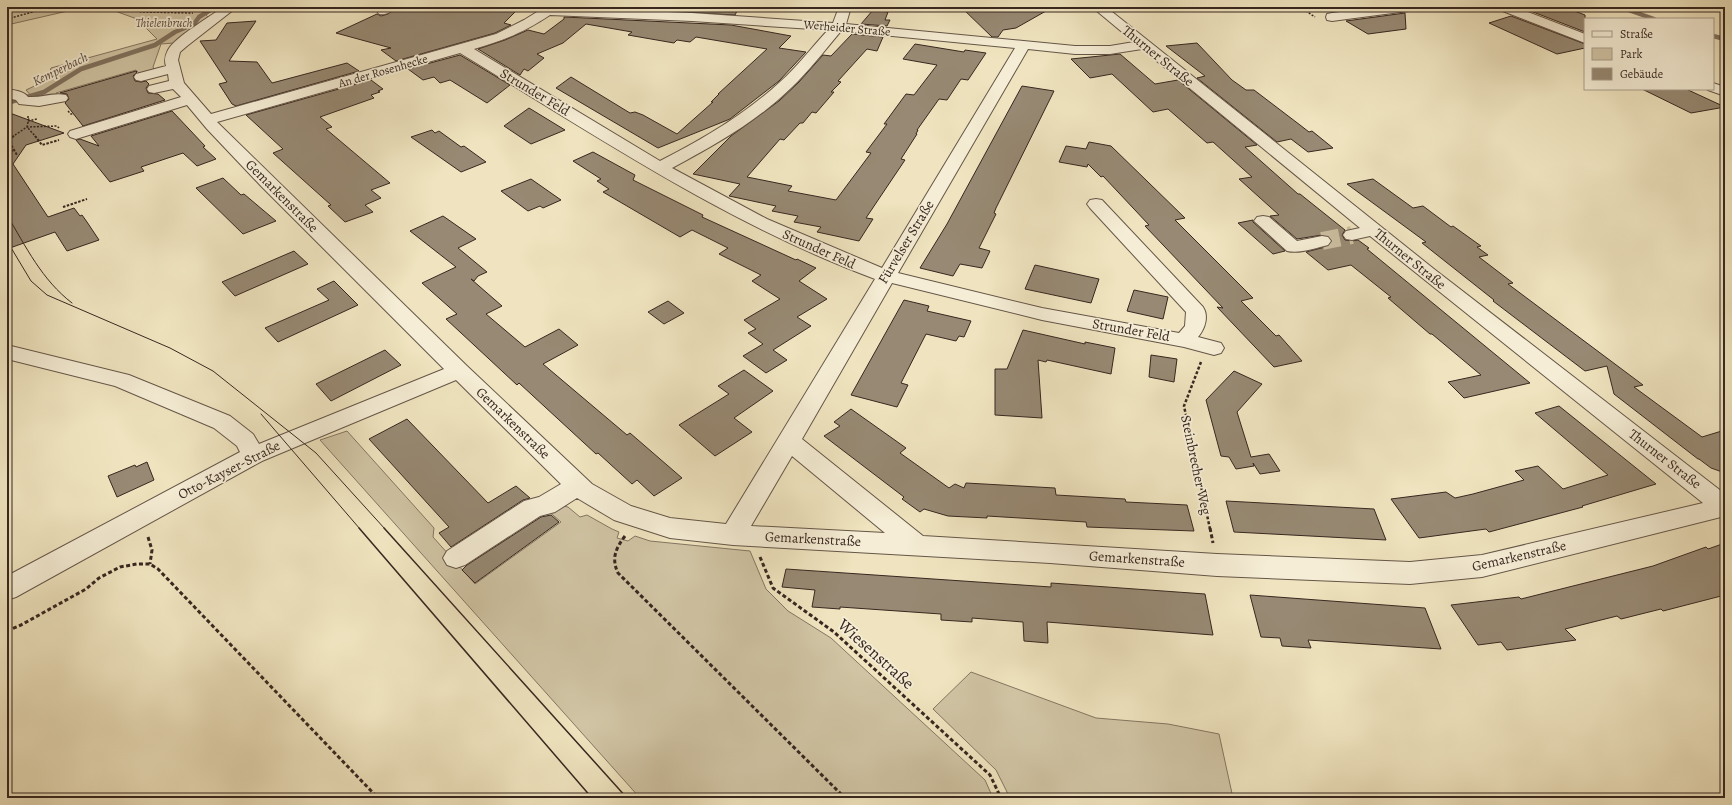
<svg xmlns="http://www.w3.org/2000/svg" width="1732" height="805" font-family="Alegreya,serif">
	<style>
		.green { fill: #d0c4a4; stroke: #847662 }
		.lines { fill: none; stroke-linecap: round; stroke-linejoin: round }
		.stream { stroke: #80725f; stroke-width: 4.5 }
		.building { fill: #978973; stroke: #372720 }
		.minor-tunnel { stroke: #cabe9f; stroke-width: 18; stroke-dasharray: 18 9; stroke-linecap: butt }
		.minor-casing { stroke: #655648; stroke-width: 2 }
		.path-far3 { stroke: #372720; stroke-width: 1.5; stroke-dasharray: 2 1.5; stroke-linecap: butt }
		.path-far2 { stroke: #372720; stroke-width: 2; stroke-dasharray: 2.5 1.5; stroke-linecap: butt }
		.path-far1 { stroke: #372720; stroke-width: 2.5; stroke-dasharray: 3 2; stroke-linecap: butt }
		.path { stroke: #372720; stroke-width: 3; stroke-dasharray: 4 2.5; stroke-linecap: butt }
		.minor { fill: #f5edd5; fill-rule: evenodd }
		.tram-far1 { stroke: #372720; stroke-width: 1 }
		.tram { stroke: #372720; stroke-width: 1.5 }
		.labels { text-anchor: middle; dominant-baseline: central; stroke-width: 3.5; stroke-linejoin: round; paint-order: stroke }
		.far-park-label { font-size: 12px; font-style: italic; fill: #5d4e41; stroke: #f5edd5 }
		.far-street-label { font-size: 12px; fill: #372720; stroke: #f5edd5 }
		.far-water-label { font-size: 13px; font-style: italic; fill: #5b4c40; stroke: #f5edd5 }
		.street-label { font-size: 14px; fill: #372720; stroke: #f5edd5 }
		.near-street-label { font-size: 17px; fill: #372720; stroke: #f5edd5 }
	</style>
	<rect width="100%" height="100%" fill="#efe4bf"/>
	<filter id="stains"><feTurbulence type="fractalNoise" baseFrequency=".005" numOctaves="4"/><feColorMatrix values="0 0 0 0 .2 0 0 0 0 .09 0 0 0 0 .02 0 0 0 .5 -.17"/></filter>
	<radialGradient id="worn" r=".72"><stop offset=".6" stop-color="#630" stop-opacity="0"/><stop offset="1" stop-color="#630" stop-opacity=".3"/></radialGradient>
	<path class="green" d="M7,7H85L7,25Z
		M104,7H218L206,15L208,17L174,43L161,44L153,67L155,71L141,75L136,70L56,93L58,96L33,98L26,90L47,80L51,68L157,39L137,19Z
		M347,431L434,528L433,537L475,584L561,522L547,510L555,504L568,507L580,517L587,515L612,529L619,532L617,538L628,541L635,536L650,541L750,551L766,589L788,611L831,638L985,780L993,798H640L320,440Z
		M971,672L1096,718L1168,724L1219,734L1233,798H1010L996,770L933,709Z"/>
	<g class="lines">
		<path class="stream" d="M1620,7L1654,19
			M1713,36L1725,39
			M7,103L44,92L81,69L155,45L175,32L194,24L199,17L213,8L197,7"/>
	</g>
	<path class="building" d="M396,7H520L504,23L511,25L495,33L396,61L381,50L391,48L336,33L377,14L381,16L388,14Z
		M582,7H736L734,9H738L735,15Z
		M961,7H1053L1016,28L1003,30L998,37H992Z
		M1325,7H1367L1332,12Z
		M1538,7H1564L1585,15V32L1528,10Z
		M873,10L888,12L885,20H890L887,26L861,24Z
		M1405,13L1406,29L1368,34L1346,21Z
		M1511,16L1585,44V48L1557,54L1489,23Z
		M564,17L731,25L791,36L779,48L806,52L779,81L730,119L658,148L556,88L571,77L630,113L635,112L643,115L677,134L713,102H711L719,94H718L767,49L696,37L690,42L677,40L674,43L628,35L632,32L586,24L563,43L537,54L544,58L528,71L524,69L520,75L478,49L505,40L528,30L544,34L564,19Z
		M256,21L229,61L257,62L272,83L347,63L359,71L236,106L232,104L219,84L227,82L200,41L216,40L227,23Z
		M852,34L883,37L877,51L867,49L838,81L841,82L831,92H834L816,113L812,112L803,123H800L784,140L780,139L747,177L792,186L788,191L836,200L871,153L866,152L887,124H884L906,94L914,95L937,65L903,59L915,44L964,52L965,50L986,53L968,80L961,79L947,100L939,99L917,130H918L916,134H917L901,159L905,160L866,218L873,219L859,241L817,232L821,227L794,222L798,216L772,211L776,206L729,196L740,184L693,174L731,136L779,101L799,82L823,55L831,56Z
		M1197,43L1232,80L1246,90H1254L1300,125L1309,132L1312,131L1333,148L1308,152L1291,139L1277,142L1197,78L1205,76L1166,46Z
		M1120,54L1155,84L1178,80L1257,145L1245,147L1298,194H1300L1345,230L1342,235L1345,240L1352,241L1358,240L1369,248L1367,249L1530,383L1464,398L1448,382L1481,375L1432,334H1430L1388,298L1391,297L1351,265L1328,270L1306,252L1329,246L1332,241L1329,236L1322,235L1297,239L1270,216L1279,215L1239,179L1252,177L1213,142L1207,143L1168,109L1153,112L1112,74L1090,78L1071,59Z
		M460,55L510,85L487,103L450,80L440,83L434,77L423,80L408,69Z
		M136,71L137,72L133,76L135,81L141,82L146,81L149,84L146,88L148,93L158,94L165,100L83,126L65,103L69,99L67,94L60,93Z
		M371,80L383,89L378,91L380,92L371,95L374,98L320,117L332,127L326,129L390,183L371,190L381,198L365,205L373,212L345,222L328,206L331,205L273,153L283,149L246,115Z
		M1022,86L1054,91L996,208L994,213L996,214L979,248L990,251L982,268L960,264L953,276L920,268L947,224Z
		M1642,89H1686L1725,107L1691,113Z
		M529,108L565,130L531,144L504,126Z
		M172,111L205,146L203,147L216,159L197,166L183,153L141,167L144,171L110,182L76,140L80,139L99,146L91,136Z
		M7,112L64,133L26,145L13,164L48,217L74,208L80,216L82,215L87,222L99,240L67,251L55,232L7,249Z
		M432,130L435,133L439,131L461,147L464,146L486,162L461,172L411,137Z
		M1089,142L1111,146L1185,218L1175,220L1253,298L1241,301L1276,336L1279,335L1302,361L1274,367L1217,307L1223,308L1145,226L1149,225L1103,176L1101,177L1088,164L1087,167L1059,162L1066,146L1086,149Z
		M593,152L635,175L633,180L703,215L702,217L796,260L797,259L816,268L799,281L827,299L797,317L811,326L773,350L787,360L766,373L743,356L763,344L748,333L756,329L744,320L780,299L752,281L761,275L719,254L728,248L692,230L680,237L603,192L609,189L597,181L601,179L573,161Z
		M223,178L241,195L244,194L276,221L243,234L196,188Z
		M531,179L561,200L543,208L540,206L528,211L501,191Z
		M1373,179L1413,208L1423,206L1451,227L1453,226L1481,246L1477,247L1488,255L1479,257L1513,283L1508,284L1643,385L1634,387L1702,437L1725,430V473L1711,468L1699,459H1698L1614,394L1607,366L1585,371L1493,301L1494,300L1422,243L1426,242L1347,184Z
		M443,216L476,239L458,248L487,272L478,276L474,281L471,279L502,306L486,314L525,347L559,329L578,345L543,364L627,435L630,433L682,478L654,496L637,480L632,484L598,453L596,454L519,383L517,385L446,319L457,314L422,283L456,267L410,231Z
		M1253,220V222L1285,251L1273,254L1238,223Z
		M294,251L308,264L235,296L222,282Z
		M1035,265L1099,279L1091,303L1025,289Z
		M334,281L358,305L278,342L265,328L329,300L317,289Z
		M1134,290L1168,297L1163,319L1127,311Z
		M904,300L929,306L927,311L971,321L964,337L959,336L956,341L926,334L901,383L908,385L897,407L851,395Z
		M668,301L684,313L664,324L648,312Z
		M1023,330L1085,344V342L1115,348L1111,374L1047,360L1046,362L1038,360L1042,418L995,415V369H1007Z
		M385,350L401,365L331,401L316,384Z
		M1151,355L1177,359L1174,382L1149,377Z
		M744,370L773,391L734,418L752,432L715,456L679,425L729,394L718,386Z
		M1234,371L1262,384L1237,412L1251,457L1269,454L1280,471L1260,474L1253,463L1254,466L1236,469L1229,457L1221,456L1206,400Z
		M1559,406L1656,484L1582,506L1583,507L1489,532L1486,529L1419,538L1391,499L1446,492L1455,498L1473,494L1524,480L1515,471L1538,466L1563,489L1608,475L1535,413Z
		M851,409L906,448L900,453L949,488L955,484L964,488L966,483L1055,488L1056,495L1125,499L1126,502L1187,505L1194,531L1087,527L1086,522L987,516V518L948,516L924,509L920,512L902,499L904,497L824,436L840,426L834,422Z
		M407,419L488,503L516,486L530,498L523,500L451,547L439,533L449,527L369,439Z
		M147,462L154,480L117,497L108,476L135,465L136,467Z
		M1226,501L1374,509L1386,540L1234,532Z
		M551,515L559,522L475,583L462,570L467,565L541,517Z
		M1725,543V595L1663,611L1661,609L1621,619L1617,616L1565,629L1576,640L1507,650L1501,642L1478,645L1451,605L1519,597L1521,599L1653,566L1706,547L1708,549Z
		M786,569L1051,587V583L1205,594L1213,635L1047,622L1048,643L1024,641L1023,622L972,618V622L941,620V614L840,607V609L812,607L815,590L782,587Z
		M1250,595L1425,608L1441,649L1308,640L1311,648L1282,646L1280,638L1261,637Z"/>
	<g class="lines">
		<path class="minor-tunnel" d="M1322,241L1352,235"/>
		<g class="minor-casing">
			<path id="minor" d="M223,7H237L187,46L180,52L178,60L184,83L211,114L496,34L524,20L545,7L692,13L833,23L839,7H851L846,24L1075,46H1110L1134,42L1092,7H1106L1434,269L1725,494V516L1482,577L1410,584L1217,576L1050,563L733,545L670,538L614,520L577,498L555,512L540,516L465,565L456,568L447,565L443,558L447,551L524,501L539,497L561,484L456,380L262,461L16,597L7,600V576L240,452L237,446L214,428L115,386L7,359V345L129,375L230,416L253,434L259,444L444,369L262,187L207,129L187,105L76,139L70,137L68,134L70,131L181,97L173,89L154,93L149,92L147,89L149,86L169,81L168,74L141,81L136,80L134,77L136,74L166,66C164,60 165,56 168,50C175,37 210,17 223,7ZM550,15L692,21L828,30C812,47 797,67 780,82C744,115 703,139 660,161L474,49C504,40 523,33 550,15ZM841,31L1015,48L882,268L767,219L672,168C715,145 756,122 791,88C809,71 825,50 841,31ZM1028,49L1075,54H1110L1142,49L1360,228L1346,231L1343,235L1346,239L1352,240L1370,236L1703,503L1482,555L1410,562L1217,554L923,536L802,439L892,283L1042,320L1184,347L1214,355L1221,353L1224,348L1221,343L1198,337C1205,329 1209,316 1203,307L1102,200L1096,199L1090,200L1087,204L1090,208L1186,312L1185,326L1179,333L1042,308L898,273ZM460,53C595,135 727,224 875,279L726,524L670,518L631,506L592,484L467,366L217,122ZM792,456L885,533L751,526Z
				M381,7H395C391,13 385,15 379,14L377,11Z
				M1379,7H1414L1412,10L1408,11L1332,21L1327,20L1326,17L1327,14L1332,13Z
				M1498,7H1515L1585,34V43L1500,10Z
				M1713,83L1725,87V96L1708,90L1707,89H1713Z
				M7,90C13,89 25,92 28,97C41,98 54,92 66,95L68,98L66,101L39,106L19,104L16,100L7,98Z
				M1263,216L1269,217L1297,241L1322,236L1328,237L1331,241L1328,245C1316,248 1299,254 1287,251L1254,221L1257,217Z"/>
		</g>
		<path class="path-far3" d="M130,7L141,12L193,13
			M1300,7L1315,17
			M133,8L157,7
			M30,12L34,7
			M7,19L51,7
			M68,111L71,114H74
			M27,117H29L27,127L36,137
			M28,121L37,119
			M12,137L27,127L57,126L59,128"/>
		<path class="path-far2" d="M14,136L10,139V143L17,155
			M35,136L42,145L59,140
			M7,153L14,150
			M63,207L87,199"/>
		<path class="path-far1" d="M1201,362L1184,406L1210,529"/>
		<path class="path" d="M1210,528L1213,543
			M625,536C616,548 611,558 618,573L845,798
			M148,537L152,550L150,564
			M760,557L773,588L834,632L990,775L1001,798
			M7,631L21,625L86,589L99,578L120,567L137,564H150L158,569L378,798"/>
		<use href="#minor" class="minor"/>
		<path class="tram-far1" d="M7,215C26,247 42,280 72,303
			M7,241L31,281L47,295L170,348L213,371L316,453L385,529
			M261,414L360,529"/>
		<path class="tram" d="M359,528L592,798
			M384,528L627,798"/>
	</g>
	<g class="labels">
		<g class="far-park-label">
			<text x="164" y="23">Thielenbruch</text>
		</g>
		<g class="far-street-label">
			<text transform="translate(847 28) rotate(5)">Werheider Straße</text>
			<text transform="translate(383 71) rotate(-16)">An der Rosenhecke</text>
		</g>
		<g class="far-water-label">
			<text transform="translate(60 69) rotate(-26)">Kemperbach</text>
		</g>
		<g class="street-label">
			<text transform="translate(1158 56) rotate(39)">Thurner Straße</text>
			<text transform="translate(535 92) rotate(31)">Strunder Feld</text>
			<text transform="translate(282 196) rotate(45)">Gemarkenstraße</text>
			<text transform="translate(906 242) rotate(-59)">Fürvelser Straße</text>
			<text transform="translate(819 249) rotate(24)">Strunder Feld</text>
			<text transform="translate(1410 259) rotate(39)">Thurner Straße</text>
			<text transform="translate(1131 330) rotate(10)">Strunder Feld</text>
			<text transform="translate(513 423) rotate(44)">Gemarkenstraße</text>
			<text transform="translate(1665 459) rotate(38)">Thurner Straße</text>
			<text transform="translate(1196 465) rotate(78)">Steinbrecher Weg</text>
			<text transform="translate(229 470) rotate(-27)">Otto-Kayser-Straße</text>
			<text transform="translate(813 539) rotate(3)">Gemarkenstraße</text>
			<text transform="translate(1519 556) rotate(-13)">Gemarkenstraße</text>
			<text transform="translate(1137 559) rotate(4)">Gemarkenstraße</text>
		</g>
		<g class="near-street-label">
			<text transform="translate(876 654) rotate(42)">Wiesenstraße</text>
		</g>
	</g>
	<rect width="1732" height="805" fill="none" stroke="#efe4bf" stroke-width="24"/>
	<rect x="8" y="8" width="1716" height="789" fill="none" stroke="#372720" stroke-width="2"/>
	<rect x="12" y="12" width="1708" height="781" fill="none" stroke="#372720"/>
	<rect x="1584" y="18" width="130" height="72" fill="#f5edd5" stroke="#a99e8d"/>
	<rect x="1592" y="31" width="20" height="6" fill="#f5edd5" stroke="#a99e8d"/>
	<text x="1620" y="38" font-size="12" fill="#372720">Straße</text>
	<rect x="1592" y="48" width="20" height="12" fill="#d0c4a4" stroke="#a99e8d"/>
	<text x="1620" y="58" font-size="12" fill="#372720">Park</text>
	<rect x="1592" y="68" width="20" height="12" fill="#978973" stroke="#a99e8d"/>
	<text x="1620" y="78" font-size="12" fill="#372720">Gebäude</text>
	<rect width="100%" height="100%" filter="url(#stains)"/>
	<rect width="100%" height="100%" fill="url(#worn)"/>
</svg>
